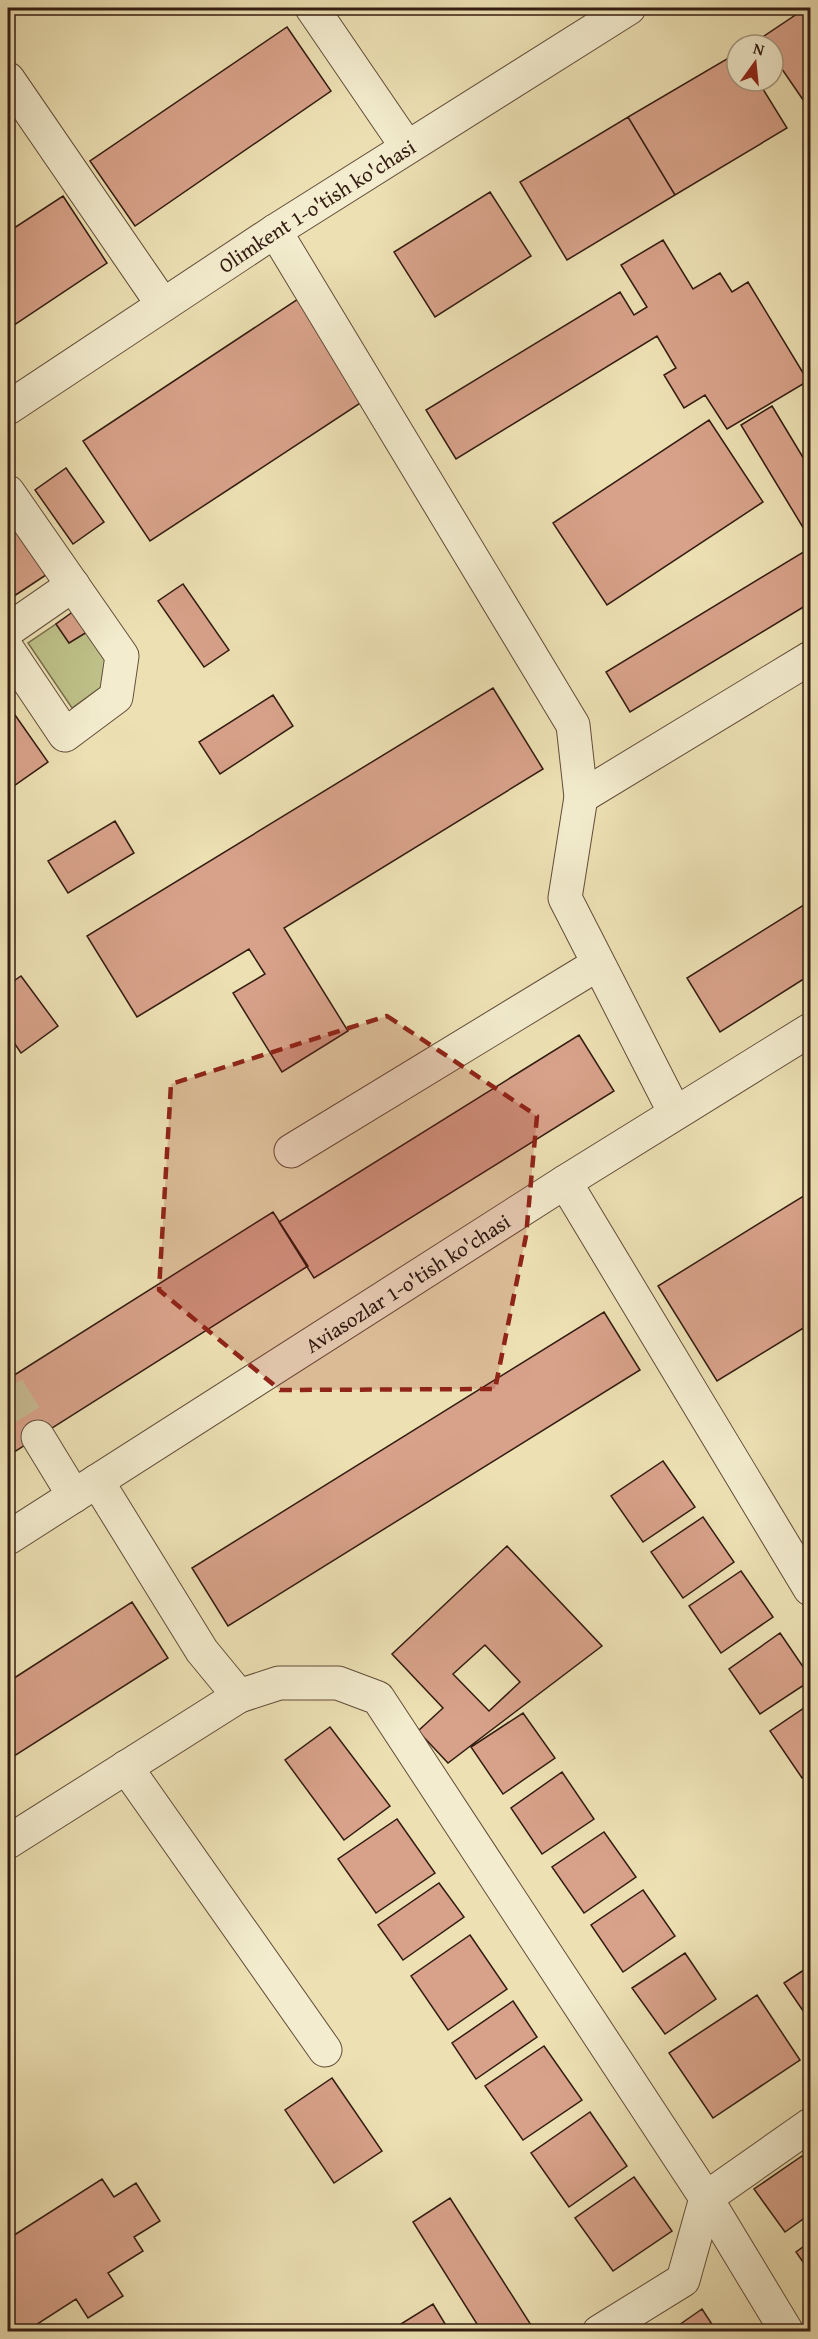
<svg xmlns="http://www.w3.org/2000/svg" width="818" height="2339" font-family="'Gentium Book Plus',serif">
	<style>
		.green { fill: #bec189; stroke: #786e4d; stroke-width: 1.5 }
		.building { fill: #d8a28a; stroke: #331c11; stroke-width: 1.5; fill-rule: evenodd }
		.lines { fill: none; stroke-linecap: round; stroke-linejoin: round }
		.minor-tunnel { stroke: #c8ba93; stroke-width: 33; stroke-dasharray: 33 16; stroke-linecap: butt }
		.minor-casing { stroke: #624d3a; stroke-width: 35 }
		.minor { stroke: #f3ecce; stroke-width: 33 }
		.marked { fill: #8f2418; fill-opacity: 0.2; stroke: #8f2418; stroke-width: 4.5; stroke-dasharray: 12 8; stroke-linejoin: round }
		.labels { text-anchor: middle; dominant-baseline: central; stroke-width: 6; stroke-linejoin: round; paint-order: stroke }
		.street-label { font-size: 21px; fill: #331c11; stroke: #f3ecce }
	</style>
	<rect width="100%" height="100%" fill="#ede1b4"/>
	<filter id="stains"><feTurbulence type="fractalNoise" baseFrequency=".00333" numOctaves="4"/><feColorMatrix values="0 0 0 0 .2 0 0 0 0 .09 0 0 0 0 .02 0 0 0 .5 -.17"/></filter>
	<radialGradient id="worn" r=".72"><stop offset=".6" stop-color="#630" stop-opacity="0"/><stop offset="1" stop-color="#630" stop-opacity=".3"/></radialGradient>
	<path class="green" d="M56,624L69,643L87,632L111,662L108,682L72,708L28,643Z"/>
	<path class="building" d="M806,8H810V110L773,56V45H766L761,38Z
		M287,27L331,91L135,226L90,161Z
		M737,53V81H758L787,128L675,195L628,117Z
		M628,117L675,195L567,260L520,182Z
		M490,192L531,256L435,317L394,252Z
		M63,196L107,263L8,329V232Z
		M663,240L693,289L720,273L732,292L748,282L808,381L727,429L705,395L684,408L664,375L676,368L657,336L456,459L426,410L620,292L634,315L647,307L621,265Z
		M298,299L365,400L150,541L83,441Z
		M772,406L810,469V539L741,425Z
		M709,420L763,502L607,605L553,523Z
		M66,468L104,522L73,544L35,490Z
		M8,514L49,573L8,600Z
		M810,548V603L630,712L606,672Z
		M183,584L229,650L204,667L158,601Z
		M74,611L87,632L69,643L56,624Z
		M493,688L543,769L284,928L348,1031L282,1072L233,993L265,974L249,949L137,1017L87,936Z
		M273,695L293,726L220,774L199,742Z
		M8,705L48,762L8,790Z
		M115,821L134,853L68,893L48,861Z
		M810,901V975L720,1032L687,978Z
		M21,976L58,1026L21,1053L8,1034V985Z
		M579,1035L614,1091L314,1278L279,1222Z
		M810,1192V1324L717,1381L658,1286Z
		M273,1212L308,1266L8,1456V1379Z
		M604,1312L640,1370L228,1626L192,1568Z
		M663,1461L695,1507L643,1542L611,1496Z
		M703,1517L734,1562L683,1598L651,1552Z
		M507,1546L602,1646L448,1763L418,1731L443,1708L392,1654ZM485,1645L520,1682L489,1711L453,1674Z
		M741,1571L773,1617L721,1653L689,1606Z
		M132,1602L168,1658L8,1760V1682Z
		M780,1633L810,1677V1681L760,1714L729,1669Z
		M810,1704V1772L802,1778L770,1731Z
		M523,1713L555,1758L503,1794L471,1747Z
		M330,1727L390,1806L344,1840L285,1760Z
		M562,1772L594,1819L542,1854L511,1808Z
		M397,1819L435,1873L376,1913L338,1859Z
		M604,1832L636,1877L584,1913L552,1867Z
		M439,1883L464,1917L403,1960L378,1925Z
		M643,1890L675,1936L623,1972L591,1925Z
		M470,1935L507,1989L448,2030L411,1976Z
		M685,1953L716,1999L665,2034L632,1988Z
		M810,1966V2021L784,1983Z
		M757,1995L800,2060L713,2118L669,2053Z
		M513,2001L537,2037L476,2079L452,2043Z
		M544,2046L582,2100L523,2140L485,2086Z
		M332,2078L382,2151L334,2183L285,2110Z
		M590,2112L627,2166L569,2207L531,2153Z
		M802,2156L810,2167V2214L785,2232L754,2189Z
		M634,2177L672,2231L613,2271L575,2218Z
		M102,2179L114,2197L136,2183L160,2221L134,2237L143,2251L108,2273L123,2296L88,2318L76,2299L25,2332H8V2239Z
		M450,2198L531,2325L521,2332H482L413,2222Z
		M810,2242V2272L796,2252Z
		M433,2304L450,2332H388Z
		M702,2309L717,2332H669Z"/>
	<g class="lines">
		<path class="minor-tunnel" d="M8,1388L38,1437"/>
		<g class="minor-casing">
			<g id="minor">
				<path d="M312,8L407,147"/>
				<path d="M8,79L163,305"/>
				<path d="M275,231L573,725L581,797L565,898L675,1113"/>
				<path id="s1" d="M8,408L275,231L629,8"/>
				<path d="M8,492L122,656L116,697L65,735L8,650"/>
				<path d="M8,630L73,585"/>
				<path d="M581,797L810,658"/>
				<path d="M291,1151L598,964"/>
				<path d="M565,1182L810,1589"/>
				<path d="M38,1437L74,1496"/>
				<path d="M97,1481L202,1651L239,1696L279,1683H338L378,1698L706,2198L787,2332"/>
				<path id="s2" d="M8,1538L565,1182L810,1030"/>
				<path d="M126,1767L325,2050"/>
				<path d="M8,1842L239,1696"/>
				<path d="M599,2332L683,2280L706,2198L810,2125"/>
			</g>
		</g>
		<use href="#minor" class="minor"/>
	</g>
	<path class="marked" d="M387,1016L537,1116L526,1236L495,1389L280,1390L159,1290L171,1084Z"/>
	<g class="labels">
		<g class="street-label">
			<text stroke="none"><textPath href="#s1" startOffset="369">Olimkent 1-o'tish ko'chasi</textPath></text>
			<text stroke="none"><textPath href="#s2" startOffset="474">Aviasozlar 1-o'tish ko'chasi</textPath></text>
		</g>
	</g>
	<rect width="818" height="2339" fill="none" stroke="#ede1b4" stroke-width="30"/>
	<rect x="9" y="9" width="800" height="2321" fill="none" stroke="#331c11" stroke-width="3"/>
	<rect x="15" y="15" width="788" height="2309" fill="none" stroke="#331c11" stroke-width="1.5"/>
	<g transform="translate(755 63) rotate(15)"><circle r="28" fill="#f3ecce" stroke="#a69982" stroke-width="1.5"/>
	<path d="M0-4.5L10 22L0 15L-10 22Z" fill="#8f2418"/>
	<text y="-9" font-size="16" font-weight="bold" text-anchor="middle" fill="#331c11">N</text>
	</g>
	<rect width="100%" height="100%" filter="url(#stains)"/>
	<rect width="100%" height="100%" fill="url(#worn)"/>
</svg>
